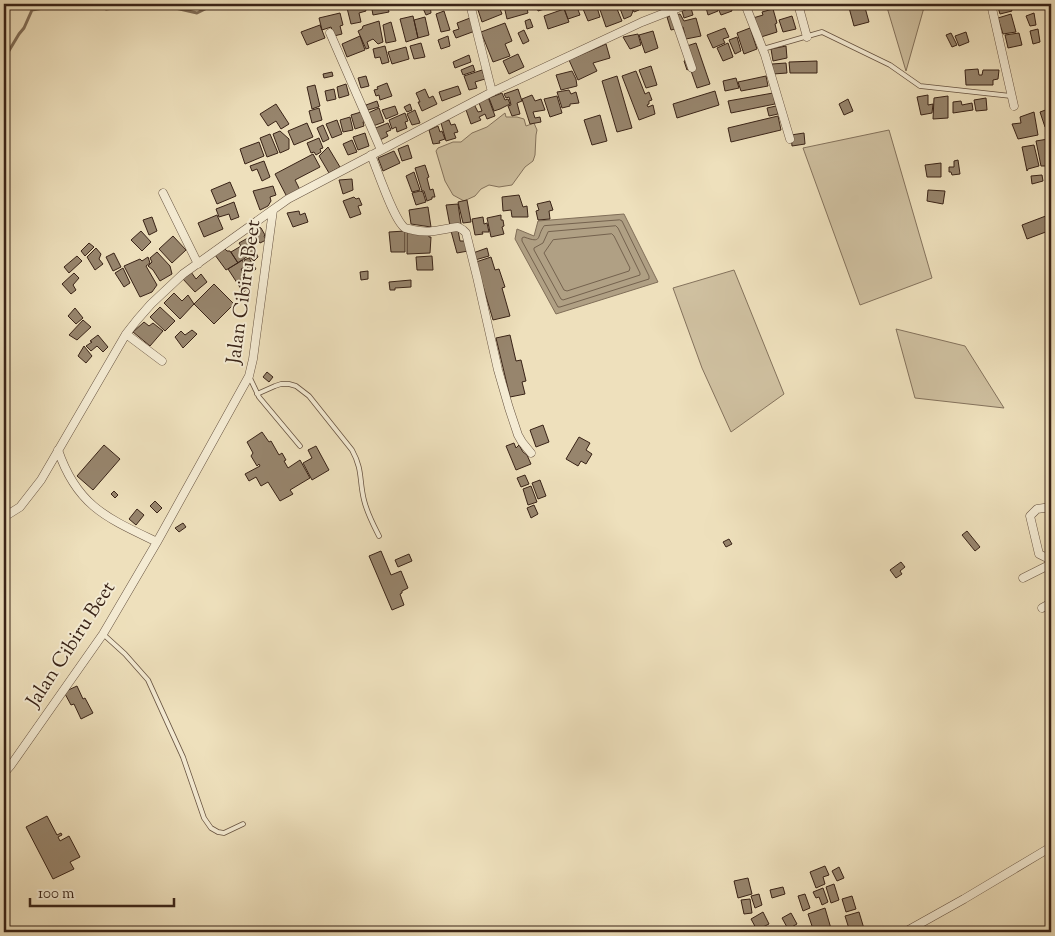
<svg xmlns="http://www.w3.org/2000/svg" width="1055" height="936" font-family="'Sorts Mill Goudy',serif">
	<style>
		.green { fill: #cfc0a0; stroke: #84725c }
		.water { fill: #b0a084; stroke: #806e58 }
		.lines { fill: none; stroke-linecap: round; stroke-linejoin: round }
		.shore { stroke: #74624e; stroke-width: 1 }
		.stream { stroke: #806e58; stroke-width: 3 }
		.building { fill: #97856d; stroke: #392317 }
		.service-casing { stroke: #665240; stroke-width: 5.5 }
		.minor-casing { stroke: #665240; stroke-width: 9 }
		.service { stroke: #f4ebd3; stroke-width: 4 }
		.minor { stroke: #f4ebd3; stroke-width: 8 }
		.labels { text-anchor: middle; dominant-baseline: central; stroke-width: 4; stroke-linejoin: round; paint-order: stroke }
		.street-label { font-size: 20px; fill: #392317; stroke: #f4ebd3 }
	</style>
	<rect width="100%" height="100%" fill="#eee0bc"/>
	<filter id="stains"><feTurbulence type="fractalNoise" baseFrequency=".004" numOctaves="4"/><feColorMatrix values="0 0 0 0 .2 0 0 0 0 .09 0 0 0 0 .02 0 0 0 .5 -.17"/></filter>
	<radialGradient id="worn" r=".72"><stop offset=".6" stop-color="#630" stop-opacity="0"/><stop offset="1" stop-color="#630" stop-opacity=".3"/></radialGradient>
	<path class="green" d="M886,4H925L906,71Z
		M505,113L506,117H517L524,119L526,126L534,123L537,130L536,135L535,155L533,161L525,167L512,185L499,187L489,185L481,189L475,196L464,201L453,195L445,181L436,151L438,148L453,142H461L472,133L487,127Z
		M889,130L932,278L860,305L803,148Z
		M734,270L784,394L731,432L702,368L673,288Z
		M896,329L965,346L1004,408L915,398Z"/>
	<path class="water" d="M624,214L658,282L556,314L515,239L517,229L534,236L538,221Z"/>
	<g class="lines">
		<path class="shore" d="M620,220L622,221L649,276V279L560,307H558L522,241V238L524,237C543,244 536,237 544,226Z
			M616,226L618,228L640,273V275L563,300L561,299L534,250V248L543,243L548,232Z
			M612,234L614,236L630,268L629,271L567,291L564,290L544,253L553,240Z"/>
		<path class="stream" d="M96,4L106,9L145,4
			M158,4L197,13L215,4
			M4,66L7,54L19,34L24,28L32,10L66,4"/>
	</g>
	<path class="building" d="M364,4L366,11L359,13L361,22L351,24L347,8Z
		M371,4H387L389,12L373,15Z
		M421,4H431H430L431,13L426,15Z
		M476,4H498L502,14L482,22Z
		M513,4H526L528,13L507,19L504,6Z
		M536,4H550L551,7L538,11Z
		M581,4H596L600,17L588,21Z
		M598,4H615L622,21L606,27Z
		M626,4H629L633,11L631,16L624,19L619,6Z
		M631,4H642L643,6L639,9V10L634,12Z
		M650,4H664L665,5L654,9Z
		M705,4H715L718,11L708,15Z
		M716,4H730L732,11L721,15Z
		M848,4H864L869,22L854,26Z
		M997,4H1010L1012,11L1000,14Z
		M572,6L573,8L577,7L580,15L568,19L564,8Z
		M691,8L693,15L684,18L682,11Z
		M564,9L569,22L548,29L544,16Z
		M773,9L777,23L775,24L777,32L761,37L759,29L756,30L753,18L763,15L762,12Z
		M444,11L450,30L441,32L436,14Z
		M340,13L343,25L340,26L342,34L334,36L331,27L322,30L319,18Z
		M1034,13L1036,25L1030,26L1026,16Z
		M680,14L684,21L696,18L701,36L686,39L683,27L671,30L667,17Z
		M1011,14L1016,32L1003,34L998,18Z
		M413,16L418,38L406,42L400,19Z
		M792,16L796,29L783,32L779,20Z
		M425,17L429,35L418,38L414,20Z
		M470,18L475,31L456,38L453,31L459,29L457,23Z
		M530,19L533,27L527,29L525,21Z
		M379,21L383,42L378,44L373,39L367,42L369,48L366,49L358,31L362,29L363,26Z
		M391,22L396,41L386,43L383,25Z
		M505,23L512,41L505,44L510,56L493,62L481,32Z
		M320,25L325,38L307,45L301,32Z
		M725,28L729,37L723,39L725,43L713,48L707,35Z
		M750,28L757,49L744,54L737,33Z
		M1038,29L1040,42L1033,44L1030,31Z
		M524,30L529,41L523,44L518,33Z
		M653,31L658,48L645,53L639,35Z
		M966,32L969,42L959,46L955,36Z
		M951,33L957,45L952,47L946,35Z
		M1019,33L1022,45L1008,48L1005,35Z
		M638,34L641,45L630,49L623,37Z
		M360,36L365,50L347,57L342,44Z
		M448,36L450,46L441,49L438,40Z
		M737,37L741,51L735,54L729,40Z
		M421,43L425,57L414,59L410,46Z
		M696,43L710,84L697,88L690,68L687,70L684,61L689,59L684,47Z
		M728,43L733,57L723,61L717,48Z
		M606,44L610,58L593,63L597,71L578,80L569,60Z
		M385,46L389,62L382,64L380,57L375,58L373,49Z
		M786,46L787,58L773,61L771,49Z
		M406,47L409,59L392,64L388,52Z
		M518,54L524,67L509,74L503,61Z
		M469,55L471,62L455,68L453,62Z
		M817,61V73H790L789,62Z
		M786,63L787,73L773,74L772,64Z
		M473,65L475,71L463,75L461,70Z
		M651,66L657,85L646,88L639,70Z
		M978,69L979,75H982L983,70H999L998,79L993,80V85H966L965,70Z
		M482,70L485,79L475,82L477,88L469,90L464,76Z
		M572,71L576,79L577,86L561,90L556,75Z
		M636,71L645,94L649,92L652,100L649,101V104L647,105L648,107L653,105L655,114L639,120L622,76Z
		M332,72L333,76L324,78L323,74Z
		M366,76L369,86L361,88L358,78Z
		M617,76L632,128L617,132L602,81Z
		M766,76L768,86L741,91L738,82Z
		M736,78L739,88L725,91L723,81Z
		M387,83L392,96L380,100L379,95L376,96L374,90L378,89L377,87Z
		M346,84L349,95L339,98L337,87Z
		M315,85L320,106L312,109L307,87Z
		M458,86L461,94L442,101L439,92Z
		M334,89L336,99L327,101L325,91Z
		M425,89L429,98L433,96L437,104L422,111L418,102H420L416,93Z
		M518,89L522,101L517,103L520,114L512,116L508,106L511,105L509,97L506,98L504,94Z
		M569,90L571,94L576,92L579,103L570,104V106L562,108L557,92Z
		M715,91L719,105L677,118L673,104Z
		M502,93L505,100L508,99L510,104L500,109L494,111L489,98Z
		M773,93L775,104L731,113L728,101Z
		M532,95L535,101L541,99L545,110L533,112L535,118L540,117L541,122L530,124L522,99Z
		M928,95V105L933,104L932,113L921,115L917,97Z
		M557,96L562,113L550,117L544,99Z
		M948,96V118L933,119L934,98Z
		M488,97L495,116L487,119L485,114L479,117L481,120L471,124L465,107L474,104L478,112L482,111L478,100Z
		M986,98L987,110L976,111L974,100Z
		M848,99L853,111L844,115L839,104Z
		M377,101L379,107L368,110L366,105Z
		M961,101L962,105L972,103L973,110L953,113V102Z
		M276,104L289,124L281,129L276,121L268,126L260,114Z
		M410,104L412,110L407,112L404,107Z
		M395,106L398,114L386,119L382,110Z
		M776,106L778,114L769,116L767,108Z
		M319,108L322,120L312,123L309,111Z
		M379,108L384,122L373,126L368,113Z
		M1051,108V125L1045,127L1040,112Z
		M415,110L420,123L412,125L407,114Z
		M361,112L365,122H363L364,126L355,129L351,115Z
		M1034,112L1038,135L1018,139L1012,124L1021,123L1020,117Z
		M405,113L408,121L405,122L407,128L397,132L396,127L392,129L389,120Z
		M600,115L607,141L592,145L584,120Z
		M778,116L781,130L731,142L728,128Z
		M350,117L353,130L343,132L340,120Z
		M337,120L342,134L332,138L326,124Z
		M449,120L451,125L455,124L458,132L454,133L456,138L446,141L441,123Z
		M307,123L313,137L294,145L288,131Z
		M388,123L391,130L386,132L388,136L378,141L373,129Z
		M323,125L329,139L323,142L317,128Z
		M438,126L440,132L442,131L445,139L439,141L440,143L433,144L429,130Z
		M280,131L289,139V149L280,153L273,134Z
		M365,133L369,146L358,150L353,137Z
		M804,133L805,144L792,146L791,135Z
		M270,134L278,153L267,157L260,138Z
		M319,138L323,148L320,149L321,152L316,155L314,152L311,153L307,143Z
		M1048,139L1050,166H1041L1036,141Z
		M352,140L357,152L348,155L343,144Z
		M259,142L264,156L245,164L240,149Z
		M408,145L412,158L402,161L398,149Z
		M1034,145L1039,166L1028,169L1027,171L1022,147Z
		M328,147L340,167L329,173L319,156Z
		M394,151L400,163L383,171L378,158Z
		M313,154L320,167L295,180L300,190L287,197L275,174Z
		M958,160L960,174L952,175L951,172H949V167H954V161Z
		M264,161L270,177L262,181L257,169L252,171L250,166Z
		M941,163V177H927L925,165Z
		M425,165L429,177L427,178L430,190L433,189L435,197H432V199L427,201L424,191H422L415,168Z
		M414,172L420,190L412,192L406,176Z
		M1042,175L1043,181L1032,184L1031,176Z
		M352,179L353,190L343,194L339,180Z
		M230,182L236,196L217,204L211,190Z
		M273,186L276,195L270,197L271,201L268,206L260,210L253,191Z
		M928,190L945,191L943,204L927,201Z
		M420,191L423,192L426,202L416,205L412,193Z
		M519,195L523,207L527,206L528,217H512L511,210L503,211L502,197Z
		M354,197L356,199L359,198L362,205L358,206L361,214L350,218L343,201Z
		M467,200L471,222L463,223L458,202Z
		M550,201L553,210L549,211L550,219L538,220L536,211L539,210L537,204Z
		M234,202L239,217L231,220L229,214L219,217L216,209Z
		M458,204L461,224L450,226L446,205Z
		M428,207L431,227L411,224L409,210Z
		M299,211L300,215L305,213L308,222L293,227L287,213Z
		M1051,214V230L1027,239L1022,225Z
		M217,215L223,229L204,237L198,223Z
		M501,215V220H503L504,226L502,227L504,234L491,237L487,218Z
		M152,217L157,231L149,235L143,220Z
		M483,217L484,224L487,223L489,232H482L483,234L475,235L472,219Z
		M257,226L261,228L265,235L264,236L266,240L260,243L250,230Z
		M458,230L460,241H467L468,251L457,253L451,231Z
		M141,231L151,242L142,251L131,240Z
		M405,231V252H391L389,232Z
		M407,232L429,233V237H431L430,253L407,254Z
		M253,235L257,244L253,247L258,257L254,261L248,256L238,263L231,252L241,246L239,243Z
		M173,236L186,250L172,263L159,249Z
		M89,243L94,247L85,256L81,251Z
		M96,248L101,254L99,259L103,264L95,270L87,257Z
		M487,248L489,256L475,260L473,253Z
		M225,249L227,251H230L238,263L226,270L215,255Z
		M157,252L170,266L172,274L160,281L153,270L148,266L152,262L150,258Z
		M114,253L121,267L113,271L106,257Z
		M77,256L82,261L69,273L64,267Z
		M432,256L433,270H417L416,257Z
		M148,257L150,263L146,266L157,285L152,292L140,297L124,266L140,259L142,261Z
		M491,257L495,270L499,269L505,287L502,288L510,316L493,320L476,262Z
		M249,258L256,269L250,273L244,260Z
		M242,260L246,267L241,269L252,286L243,292L228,269Z
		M123,268L130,283L124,287L115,273Z
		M368,271V279L361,280L360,272Z
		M191,272L196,279L201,274L207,282L195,292L182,278Z
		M74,273L79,278L73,285L76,290L71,294L62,284Z
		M411,280V287L395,288V290H390L389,282Z
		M214,284L234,304L214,324L194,304Z
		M174,293L182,301L188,295L194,304L180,319L164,303Z
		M160,307L175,321L165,331L150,317Z
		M75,308L83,318L76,324L68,316Z
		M83,320L91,327L77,340L69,335Z
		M144,322L149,326L153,323L163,331L150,346L133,332Z
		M192,330L197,334L183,348L175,337L181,331L185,335Z
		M98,335L108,347L103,352L97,346L91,351L86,346L92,342L90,341Z
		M510,335L516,361L521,360L526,381L522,382L525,394L510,397L496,338Z
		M84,346L92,356L86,363L78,356Z
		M267,372L273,377L269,382L263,377Z
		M543,425L549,442L536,447L530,430Z
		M262,432L269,442L271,441L279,455L282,453L286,460L284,461L288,468L300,460L310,478L290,490L293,494L280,501L268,482L261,486L256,477L249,481L245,474L260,466L259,464L257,466L251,456L253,453L247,442Z
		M579,437L590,443L586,450L592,454L586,464L581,461L578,466L566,459Z
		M514,443L516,448L519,445L523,452L527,455L531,464L516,470L506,446Z
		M104,445L120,459L93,490L77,476Z
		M316,446L329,470L312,480L303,463L312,458L308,450Z
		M525,475L529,484L521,487L517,478Z
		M540,480L546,496L538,499L532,483Z
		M531,486L537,502L528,505L523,489Z
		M114,491L118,495L115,498L111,494Z
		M155,501L162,508L157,513L150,506Z
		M534,505L538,514L531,518L527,508Z
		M137,509L144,515L136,525L129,519Z
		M183,523L186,527L179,532L175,528Z
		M967,531L980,547L975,551L962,535Z
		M729,539L732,544L726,547L723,542Z
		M381,551L391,575L401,571L408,588L402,591V593L400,594L404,605L392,610L369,556Z
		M409,554L412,561L398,567L395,560Z
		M901,562L905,567L900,571L902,574L896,578L890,570Z
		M77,686L83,699L85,698L93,713L81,719L74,704L71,705L64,692Z
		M47,816L57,835L61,833L62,835L58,837L60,841L69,836L80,857L70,862L74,869L53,879L26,827Z
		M825,866L829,875L823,877L825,884L816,888L810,872Z
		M839,867L844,878L837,881L832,871Z
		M748,878L752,894L738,898L734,881Z
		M834,884L839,900L831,903L826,887Z
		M783,887L785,894L772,898L770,890Z
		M823,888L828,902L822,905L819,897L816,898L813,892Z
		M759,894L762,905L755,908L751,896Z
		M805,894L810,908L803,911L798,896Z
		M852,896L856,909L846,912L842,899Z
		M750,899L752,913L744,914L741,900Z
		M825,908L832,932H814L808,914Z
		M763,912L769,924L757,930L751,919Z
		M859,912L865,932H850L845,916Z
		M791,913L797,924L788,929L782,918Z"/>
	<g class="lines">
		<g class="service-casing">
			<path id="service" d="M763,49L822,32L890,65L920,86L1011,96
				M249,376L259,397L300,446
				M257,394L275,386L281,384H289L296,386L309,396L352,450C363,470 359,480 364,500C367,513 373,524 379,536
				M103,634L125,654L148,680L183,757L204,818L211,828L218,832L224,833L243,824"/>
		</g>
		<g class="minor-casing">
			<path id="minor" d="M470,4L492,92
				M745,4L765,55L790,139
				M798,4L807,37
				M991,4L1014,106
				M672,10L692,68
				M330,33L381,150
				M371,155C377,169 394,221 405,228C408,229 410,229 413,230C431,234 441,229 458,227L463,230L466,233L477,277L498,370L509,408L518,435L522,442L531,453
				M163,193L198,264
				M126,334L162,361
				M58,450C77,506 107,518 157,542
				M1051,507L1037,509L1030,516L1039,554L1051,560
				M4,517L20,507L41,480L126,334L137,320L151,304L183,274L288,199L492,92L642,22L688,4
				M1023,578L1051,564
				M1042,608L1051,603
				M4,773L11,765L103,634L157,542L249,376L253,359L273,210
				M905,932L964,899L1051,847"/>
		</g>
		<use href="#service" class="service"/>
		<use href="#minor" class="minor"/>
	</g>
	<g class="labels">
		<g class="street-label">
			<text transform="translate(245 292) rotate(-82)">Jalan Cibiru Beet</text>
			<text transform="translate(72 645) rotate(-57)">Jalan Cibiru Beet</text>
		</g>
	</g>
	<rect width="1055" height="936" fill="none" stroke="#eee0bc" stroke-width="20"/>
	<rect x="5" y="5" width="1045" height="926" fill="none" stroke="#392317" stroke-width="2.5"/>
	<rect x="10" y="10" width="1035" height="916" fill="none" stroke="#392317"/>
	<path d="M30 898v8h144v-8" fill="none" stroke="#392317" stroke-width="2.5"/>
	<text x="38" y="898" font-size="15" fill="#392317" stroke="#f4ebd3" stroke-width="4" paint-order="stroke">100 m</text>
	<rect width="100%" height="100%" filter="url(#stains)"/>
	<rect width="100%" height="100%" fill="url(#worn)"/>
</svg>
